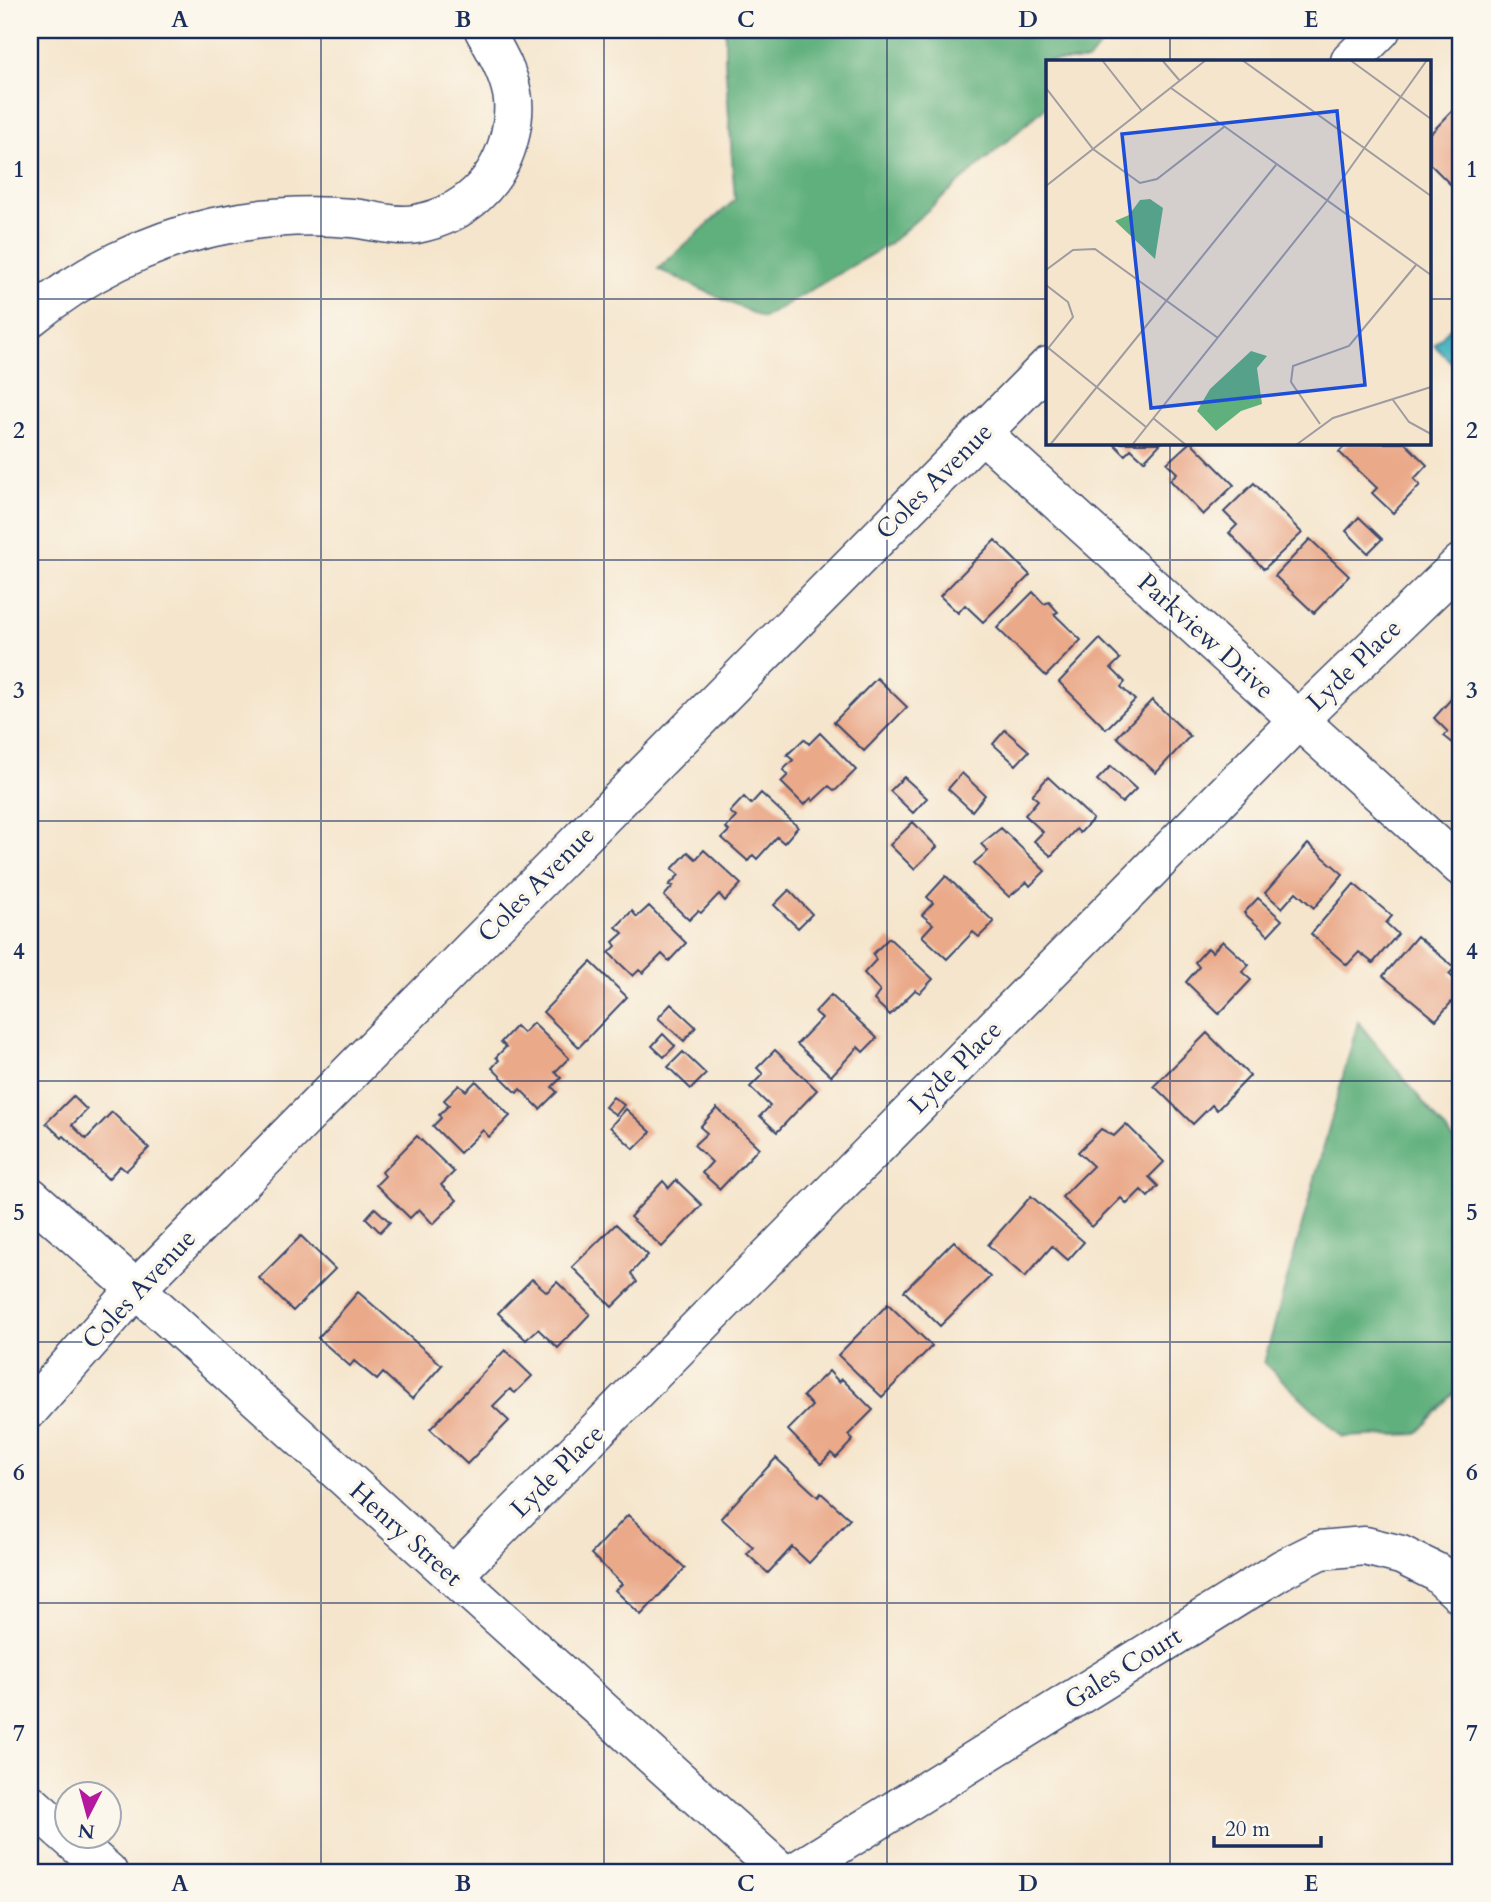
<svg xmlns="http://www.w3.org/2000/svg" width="1491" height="1902" font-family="Cardo,serif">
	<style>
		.forest { fill: #60b07d; stroke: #3e706e; stroke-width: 2 }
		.water { fill: #42b1be; stroke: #2e708e; stroke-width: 2 }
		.building { fill: #eaa989 }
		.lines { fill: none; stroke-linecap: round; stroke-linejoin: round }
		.minor-casing { stroke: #3c4a6e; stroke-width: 41 }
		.minor { stroke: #fff; stroke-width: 38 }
		.grid { fill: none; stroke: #1b2f5e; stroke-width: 2; stroke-opacity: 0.55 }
		.labels { text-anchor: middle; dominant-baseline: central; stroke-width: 7; stroke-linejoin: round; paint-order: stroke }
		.street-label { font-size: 26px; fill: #1b2f5e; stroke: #fbf7ec }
		.inset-road { fill: none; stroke: #9e9ca0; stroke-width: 2 }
		.view { fill: #1d4ed8; fill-opacity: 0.15; stroke: #1d4ed8; stroke-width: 3.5 }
		.inset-edge { fill: none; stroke: #1b2f5e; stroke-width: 3.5 }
		.neatline { fill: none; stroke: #1b2f5e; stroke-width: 2.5 }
		.grid-label { font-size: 23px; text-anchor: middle; font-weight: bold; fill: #1b2f5e }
	</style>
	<rect width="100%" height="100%" fill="#fbf7ec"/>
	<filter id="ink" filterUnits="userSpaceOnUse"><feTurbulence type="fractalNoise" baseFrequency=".0143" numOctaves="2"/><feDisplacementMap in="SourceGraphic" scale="14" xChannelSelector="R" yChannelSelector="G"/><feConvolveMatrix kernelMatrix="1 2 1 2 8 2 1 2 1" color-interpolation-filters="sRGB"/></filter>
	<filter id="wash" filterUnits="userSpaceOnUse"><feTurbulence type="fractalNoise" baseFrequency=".00686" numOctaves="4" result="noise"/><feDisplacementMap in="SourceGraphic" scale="28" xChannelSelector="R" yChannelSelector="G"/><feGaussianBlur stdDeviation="1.57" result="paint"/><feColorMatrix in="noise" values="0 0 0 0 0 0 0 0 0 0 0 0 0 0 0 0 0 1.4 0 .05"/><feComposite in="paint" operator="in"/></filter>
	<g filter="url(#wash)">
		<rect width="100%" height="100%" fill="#f5e5cc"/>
		<path class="forest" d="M725,30H1112L1088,61H1048V105L889,244L763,318L658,269L735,200L725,60Z
			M1358,1022L1461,1149V1385L1417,1434L1343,1437L1264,1363Z"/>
		<path class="water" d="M1451,327L1461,338V372L1434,345Z"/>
		<g id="blocks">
			<path class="building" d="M1461,102V178L1453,187L1430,164V134Z
				M1113,443H1161L1144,461L1131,449L1125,455Z
				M1189,443H1192L1234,485L1203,515L1170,480L1177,473L1167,463Z
				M1348,443H1405L1427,465L1414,479L1420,485L1393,513L1372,493L1377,488L1339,452Z
				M1254,483L1302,533L1264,569L1229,533L1237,525L1224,512Z
				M1359,517L1382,539L1368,553L1346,531Z
				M1310,539L1349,576L1314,613L1275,576Z
				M995,540L1030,575L983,622L965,605L958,613L940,596Z
				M1033,592L1044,604L1049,602L1058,612L1054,614L1081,640L1046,676L997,628Z
				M1100,639L1120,659L1111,668L1125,682L1121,687L1135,700L1106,729L1059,682Z
				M877,678L907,707L864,751L834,722Z
				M1461,688V743L1458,740L1454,744L1444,736L1448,732L1434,718Z
				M1152,700L1190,736L1156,773L1117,737Z
				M1005,730L1029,751L1016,765L993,744Z
				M820,733L856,770L835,791L829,786L813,801L811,798L804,805L781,782L788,775L783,770L793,760L787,755L804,739L809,744Z
				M1111,766L1136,789L1122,803L1097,780Z
				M962,773L985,795L972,811L948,789Z
				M904,777L927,798L913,813L890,791Z
				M1048,777L1093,819L1080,833L1076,829L1051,856L1034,841L1043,832L1025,815L1038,800L1032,795Z
				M761,793L798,827L784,843L777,837L757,859L753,855L748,861L722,838L729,831L726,828L736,817L730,812L744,797L751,804Z
				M913,822L937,847L914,869L890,845Z
				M1001,828L1045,871L1030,886L1027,882L1009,897L974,863L988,851L981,844Z
				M1308,844L1343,874L1314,908L1296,892L1282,908L1265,893Z
				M704,850L741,884L725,901L719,894L701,913L698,911L689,920L664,896L673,886L669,885L679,875L672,869L688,852L696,859Z
				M946,876L994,922L979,937L973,932L947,959L922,936L933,924L922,915L933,903L927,897Z
				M1354,884L1392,916L1386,923L1398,934L1373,963L1359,952L1347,965L1311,934Z
				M789,890L812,914L798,928L774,905Z
				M1258,898L1282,920L1268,935L1244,913Z
				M649,906L686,943L669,961L662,954L643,973L639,970L633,976L609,953L616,946L613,942L623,933L616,927L632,911L637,917Z
				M1417,936L1455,968L1449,974L1461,985V991L1436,1020L1383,976Z
				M889,938L933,979L920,993L915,990L890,1015L874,1000L880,991L864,973L876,960L873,954Z
				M1223,941L1249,965L1242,972L1251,980L1219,1014L1186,982L1199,967L1195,962L1208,948L1212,952Z
				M591,962L627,997L579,1047L543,1012Z
				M831,995L877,1038L863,1052L858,1047L831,1076L797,1044L822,1018L815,1012Z
				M671,1004L696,1027L684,1041L658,1018Z
				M533,1023L569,1058L555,1072L561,1078L552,1087L557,1092L540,1109L520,1089L517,1093L492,1068L499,1060L496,1057L506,1047L501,1042L516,1026L523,1033Z
				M1207,1033L1250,1076L1217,1110L1212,1105L1193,1124L1154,1086Z
				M663,1034L675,1046L664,1057L652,1046Z
				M775,1050L817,1090L777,1132L760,1116L770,1106L750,1087L763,1074L757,1068Z
				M683,1052L706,1074L691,1089L668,1067Z
				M476,1081L510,1116L489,1137L483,1130L460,1153L433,1126L441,1118L439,1115L449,1105L444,1100L459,1085L466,1091Z
				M73,1096L87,1110L72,1125L86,1139L112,1112L149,1148L126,1171L120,1166L108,1179L64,1136L62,1138L46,1123Z
				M613,1097L624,1105L616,1115L605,1107Z
				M717,1108L759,1148L720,1189L702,1173L712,1162L694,1145L707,1133L700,1127Z
				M626,1109L651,1132L634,1149L610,1127Z
				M1126,1124L1164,1162L1149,1177L1158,1186L1148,1197L1141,1190L1127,1204L1121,1198L1092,1227L1062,1197L1093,1166L1078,1152L1101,1129L1114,1136Z
				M417,1136L454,1172L441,1185L457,1200L433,1224L419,1209L410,1218L376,1185L385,1176L382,1172Z
				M676,1180L702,1205L662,1247L630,1217L663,1181L669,1188Z
				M1031,1196L1084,1242L1068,1260L1052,1246L1025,1277L988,1245Z
				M375,1208L390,1222L380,1232L366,1218Z
				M616,1224L648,1255L631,1273L637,1282L612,1307L572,1267Z
				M301,1236L335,1269L293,1311L259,1278Z
				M954,1241L990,1277L940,1326L904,1291Z
				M532,1279L547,1292L557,1282L590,1314L558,1348L538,1329L526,1340L498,1313Z
				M358,1292L442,1365L412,1399L383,1373L377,1380L354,1361L350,1366L318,1338Z
				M888,1304L932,1346L882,1397L838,1355Z
				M505,1350L532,1376L515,1393L510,1389L493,1406L509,1421L467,1464L430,1429Z
				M829,1371L839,1382L842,1379L873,1410L848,1435L853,1440L836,1458L831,1453L821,1464L788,1430L812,1406L803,1396Z
				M776,1458L818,1497L821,1493L850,1519L809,1563L792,1547L768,1573L747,1554L753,1547L721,1518Z
				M628,1515L685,1568L641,1615L615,1590L622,1584L591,1554Z"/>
		</g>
	</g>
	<g filter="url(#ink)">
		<use href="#blocks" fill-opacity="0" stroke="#3c4a6e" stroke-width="2"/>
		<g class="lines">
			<g class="minor-casing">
				<path id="minor" d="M1350,61L1381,30
					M30,318C83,274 147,242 214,227C259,217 307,214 352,218C373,220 395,228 416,224C464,215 499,183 510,135C513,121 515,107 512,93C507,69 495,50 484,30
					M982,433L1461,867
					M30,1196L136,1289L781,1872
					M30,1409L136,1289L1048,366
					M453,1576L1298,720L1461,563
					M30,1803L108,1872
					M795,1872L1284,1568L1320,1550L1365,1546L1401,1555L1436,1572L1461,1595"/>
			</g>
			<use href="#minor" class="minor"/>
		</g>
	</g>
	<path class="grid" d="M321,30V1872M604,30V1872M887,30V1872M1170,30V61M30,299H1048M1430,299H1461M1170,443V1872M30,560H1461M30,821H1461M30,1081H1461M30,1342H1461M30,1603H1461"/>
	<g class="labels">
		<g class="street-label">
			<text transform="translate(934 481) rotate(-45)">Coles Avenue</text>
			<text transform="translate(1206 636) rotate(42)">Parkview Drive</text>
			<text transform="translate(1354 665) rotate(-44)">Lyde Place</text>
			<text transform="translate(536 884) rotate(-45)">Coles Avenue</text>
			<text transform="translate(955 1067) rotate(-45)">Lyde Place</text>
			<text transform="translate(139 1289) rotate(-47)">Coles Avenue</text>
			<text transform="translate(557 1471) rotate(-45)">Lyde Place</text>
			<text transform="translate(406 1534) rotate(42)">Henry Street</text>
			<text transform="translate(1123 1668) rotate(-32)">Gales Court</text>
		</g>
	</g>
	<g transform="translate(1046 60)">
		<rect width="385" height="385" fill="#f5e5cc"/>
		<path d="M104,139L117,148L109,199L69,161L83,155L94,140ZM205,291L221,296L211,308L216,344L195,351L170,371L151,351L164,329Z" fill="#60b07d"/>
		<path class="inset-road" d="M56,0L96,51M116,0L134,21M196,0L385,136M304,0L385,59M0,28L47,89L94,123L111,119L178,67M125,28L385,215M0,126L160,0M0,210L27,190L49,189L172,278M0,225L22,242L27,257L0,291M0,286L100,367M347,340L363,362L385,374M107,358L140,385M274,364L245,322L247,306L303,286L370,205M4,385L230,105M86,385L280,142L381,0M250,385L287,358L385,327"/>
		<path class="view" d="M291,51L319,325L105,348L76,74Z"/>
		<rect width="385" height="385" class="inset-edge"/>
	</g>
	<rect width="1491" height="1902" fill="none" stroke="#fbf7ec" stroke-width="77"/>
	<g transform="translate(88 1815) rotate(186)"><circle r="33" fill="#fbf7ec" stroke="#a1a7b3" stroke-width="2"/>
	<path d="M0-5L12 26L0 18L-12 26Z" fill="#b5179e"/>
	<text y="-10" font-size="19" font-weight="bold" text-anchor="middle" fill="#1b2f5e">N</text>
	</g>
	<path d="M1214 1836v10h107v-10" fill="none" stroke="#1b2f5e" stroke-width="3.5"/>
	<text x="1225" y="1836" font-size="21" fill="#1b2f5e" stroke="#fbf7ec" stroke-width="5" paint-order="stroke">20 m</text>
	<rect x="38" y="38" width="1414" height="1826" class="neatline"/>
	<g class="grid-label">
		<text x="180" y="27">A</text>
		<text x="463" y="27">B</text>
		<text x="746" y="27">C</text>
		<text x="1028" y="27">D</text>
		<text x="1311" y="27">E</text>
		<text x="19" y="177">1</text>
		<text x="1472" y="177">1</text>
		<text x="19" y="438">2</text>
		<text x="1472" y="438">2</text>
		<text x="19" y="698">3</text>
		<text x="1472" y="698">3</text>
		<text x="19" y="959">4</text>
		<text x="1472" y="959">4</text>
		<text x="19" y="1220">5</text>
		<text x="1472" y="1220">5</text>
		<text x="19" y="1480">6</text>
		<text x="1472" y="1480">6</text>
		<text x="19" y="1741">7</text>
		<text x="1472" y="1741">7</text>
		<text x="180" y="1891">A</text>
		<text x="463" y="1891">B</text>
		<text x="746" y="1891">C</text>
		<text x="1028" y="1891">D</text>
		<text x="1311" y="1891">E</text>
	</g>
</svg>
